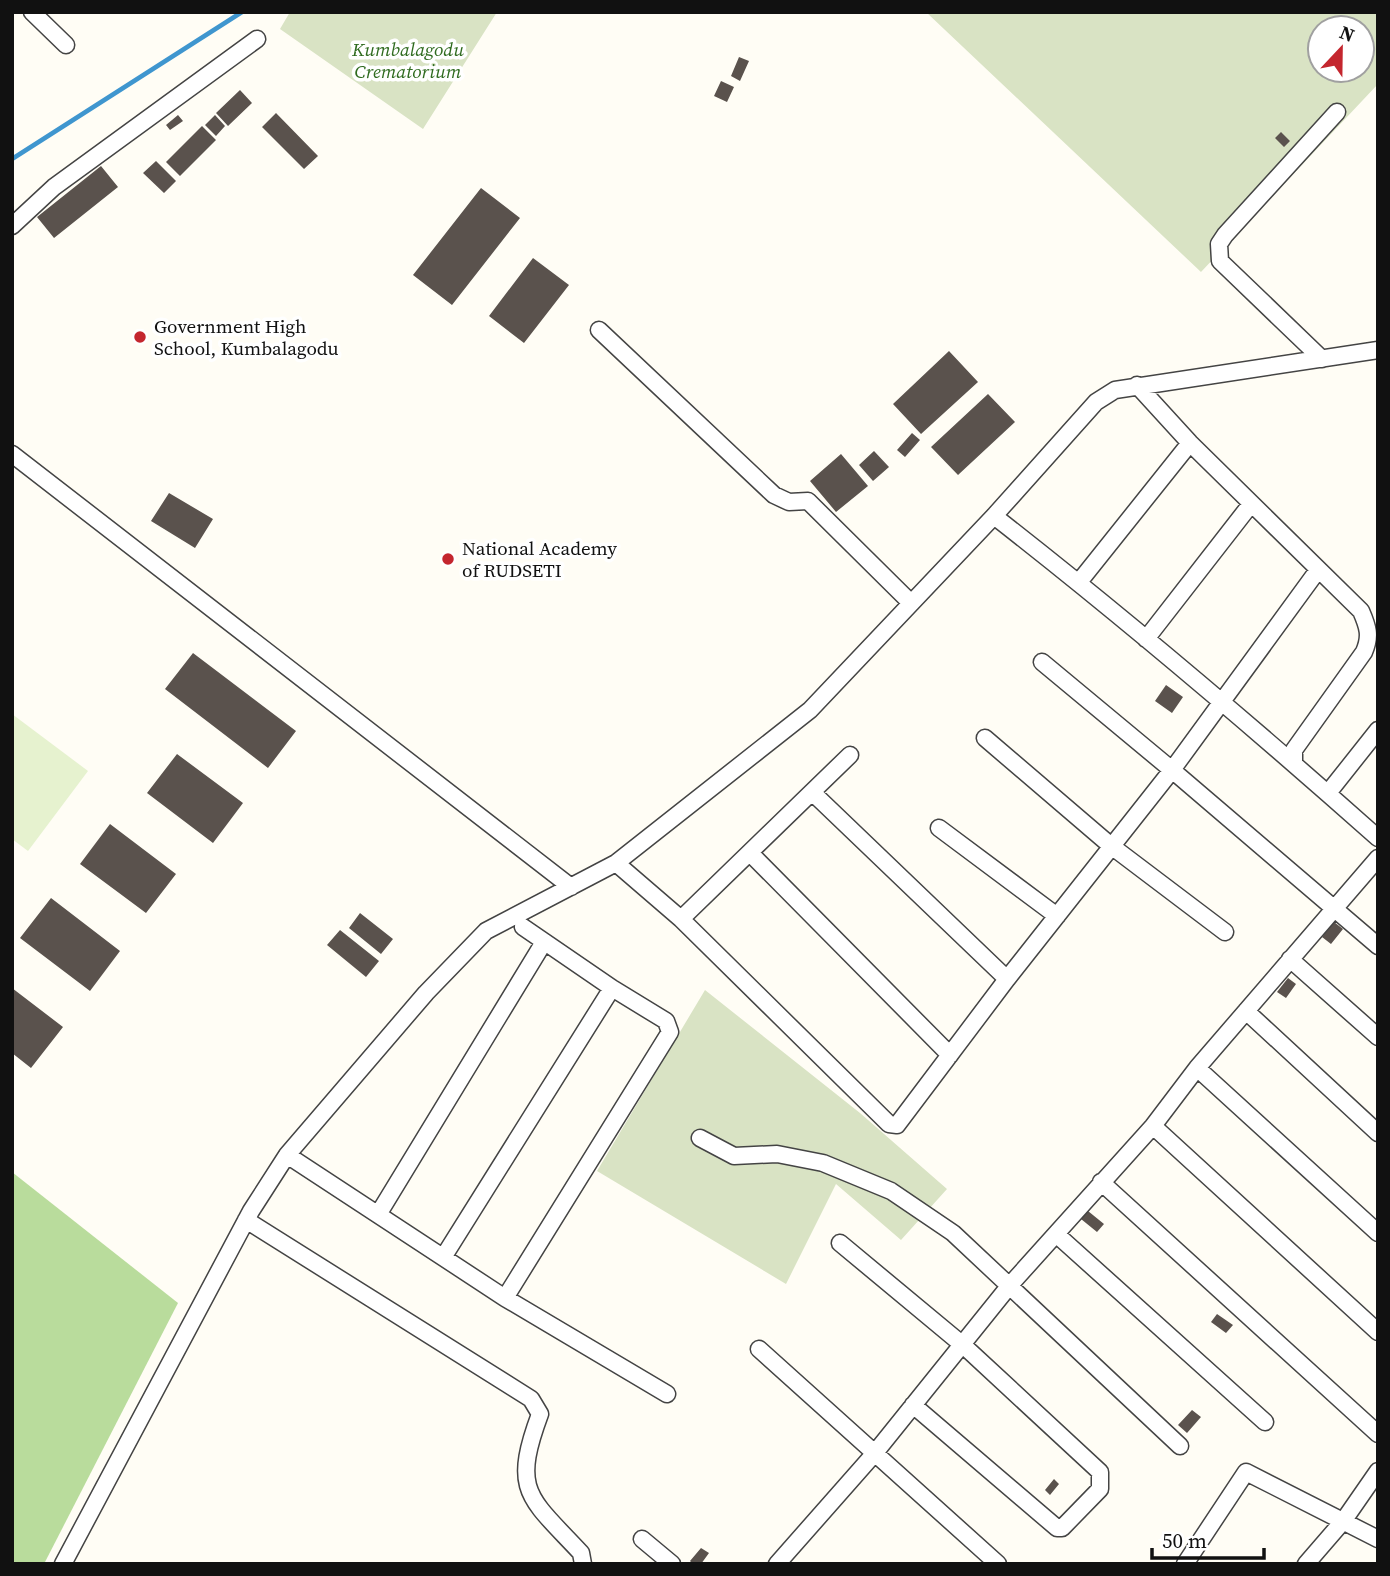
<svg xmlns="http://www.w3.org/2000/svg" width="1390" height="1576" font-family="'Source Serif 4',serif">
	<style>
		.forest { fill: #b9dc9c }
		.cemetery { fill: #d9e3c4; fill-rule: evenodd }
		.pitch { fill: #e6f2cf }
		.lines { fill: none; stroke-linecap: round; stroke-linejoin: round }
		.stream { stroke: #3f96cf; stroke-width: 4.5 }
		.building { fill: #5a524d }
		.minor-casing { stroke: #444; stroke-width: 19 }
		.minor { stroke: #fff; stroke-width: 16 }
		.poi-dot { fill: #c4262e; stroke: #fff; stroke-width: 2.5 }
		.labels { text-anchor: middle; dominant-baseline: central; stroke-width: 7; stroke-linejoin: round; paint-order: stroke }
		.park-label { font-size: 19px; font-style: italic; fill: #2f6b1f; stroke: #fff }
		.poi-label { font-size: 19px; fill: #111; stroke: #fff; text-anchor: start }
	</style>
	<rect width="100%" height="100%" fill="#fffdf5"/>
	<path class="forest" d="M12,1172L178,1303L44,1564H12Z"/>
	<path class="cemetery" d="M290,12H497L423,129L280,29Z
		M926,12H1378V84L1201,272ZM1320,28H1362V70H1320Z
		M705,990L860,1113L947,1189L901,1240L836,1184L786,1284L597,1171Z"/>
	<path class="pitch" d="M12,714L88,771L28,851L12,839Z"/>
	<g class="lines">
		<path class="stream" d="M12,159L242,12"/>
	</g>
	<path class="building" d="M739,57L749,61L740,81L731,76Z
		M721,81L734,87L727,102L714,96Z
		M240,90L252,103L228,126L216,113Z
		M276,113L318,156L304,169L262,127Z
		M178,115L183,121L170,130L166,125Z
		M215,115L225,126L216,136L205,125Z
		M202,126L216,140L180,176L166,162Z
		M1281,132L1290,141L1284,147L1275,138Z
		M156,161L176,181L164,193L143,173Z
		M101,166L118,187L54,238L37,217Z
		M481,188L520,218L452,305L413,275Z
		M533,258L569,285L524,343L489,316Z
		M949,351L978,382L921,434L893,404Z
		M988,394L1015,422L958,475L931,447Z
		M912,433L920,440L905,457L897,450Z
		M874,451L889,467L873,481L859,465Z
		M841,454L868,486L836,512L810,481Z
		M169,493L213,519L195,548L151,521Z
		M193,653L296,731L268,768L165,689Z
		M1166,685L1183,697L1172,713L1155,701Z
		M177,754L243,803L213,843L147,793Z
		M110,824L176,874L146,913L80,864Z
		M51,898L120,951L90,991L20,938Z
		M360,913L393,939L381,954L349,928Z
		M1334,922L1343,929L1331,944L1322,937Z
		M340,930L379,961L366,977L327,945Z
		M1288,978L1296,984L1286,998L1277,992Z
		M12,988L63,1027L31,1068L12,1053Z
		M1088,1211L1104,1224L1097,1232L1081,1219Z
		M1217,1314L1233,1325L1226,1333L1211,1322Z
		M1192,1410L1201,1417L1187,1433L1178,1425Z
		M1054,1479L1059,1484L1050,1495L1045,1490Z
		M701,1548L709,1553L701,1564H693L690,1561Z"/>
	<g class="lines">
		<g class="minor-casing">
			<path id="minor" d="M32,12L66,45
				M12,226L54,187L257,39
				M599,330L774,495L789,502L808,501L911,603
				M1322,359L1220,261L1219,244L1225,235L1337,112
				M1137,385L1190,443L1361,611C1368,627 1371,636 1364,652L1294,750V762
				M12,454L571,887
				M994,516C1126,619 1253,727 1378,838
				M1318,570L1172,770L1378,946
				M1079,582L1190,443
				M1146,639L1251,504
				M985,738L1110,845L1225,932
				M1328,793L1378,730
				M814,794L1007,979
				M939,828L1057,916
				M751,854L950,1055
				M616,863L681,919L889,1124L897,1125L1007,979L1172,770L1042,662
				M681,919L850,755
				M1290,959L1378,1037
				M1246,1011L1378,1133
				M1197,1068L1378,1233
				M1153,1126L1378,1332
				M700,1138L734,1156L777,1154L823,1163L891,1191L953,1233L1180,1446
				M287,1155L505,1298L670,1032L666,1021L612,988L523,927
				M1101,1182L1378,1434
				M379,1213L544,942
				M246,1220L531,1399L540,1414C511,1492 529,1497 581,1553L583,1564
				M1056,1234L1265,1422
				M840,1243L964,1346L1100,1472V1489L1062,1528H1057L913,1405
				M444,1256L612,988
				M505,1298L667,1394
				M759,1349L998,1564
				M642,1539L672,1564
				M63,1564L251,1211L287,1155L426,993L486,931L616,863L810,710L994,516L1096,402L1115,390L1378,350
				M777,1564L874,1454L1010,1285L1153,1126L1197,1068L1378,858
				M1185,1564L1246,1472L1378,1539
				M1306,1564L1344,1520L1378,1471"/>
		</g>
		<use href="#minor" class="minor"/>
	</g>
	<g class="poi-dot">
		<circle cx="140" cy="337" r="7"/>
		<circle cx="448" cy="559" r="7"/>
	</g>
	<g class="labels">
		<g class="park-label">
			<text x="408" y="49">Kumbalagodu<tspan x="408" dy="22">Crematorium</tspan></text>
		</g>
		<g class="poi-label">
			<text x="154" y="326">Government High<tspan x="154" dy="22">School, Kumbalagodu</tspan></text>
			<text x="462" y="548">National Academy<tspan x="462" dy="22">of RUDSETI</tspan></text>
		</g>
	</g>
	<rect width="1390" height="1576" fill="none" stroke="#111111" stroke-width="28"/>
	<g transform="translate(1341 49) rotate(22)"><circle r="33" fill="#ffffff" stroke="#a0a0a0" stroke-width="2"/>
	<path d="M0-5L12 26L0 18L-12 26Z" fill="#c4262e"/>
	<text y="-10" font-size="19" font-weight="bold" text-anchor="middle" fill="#111111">N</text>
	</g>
	<path d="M1152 1548v10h112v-10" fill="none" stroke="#111111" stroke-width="3.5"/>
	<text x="1162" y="1548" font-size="21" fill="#111111" stroke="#ffffff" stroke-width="5" paint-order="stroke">50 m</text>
</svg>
